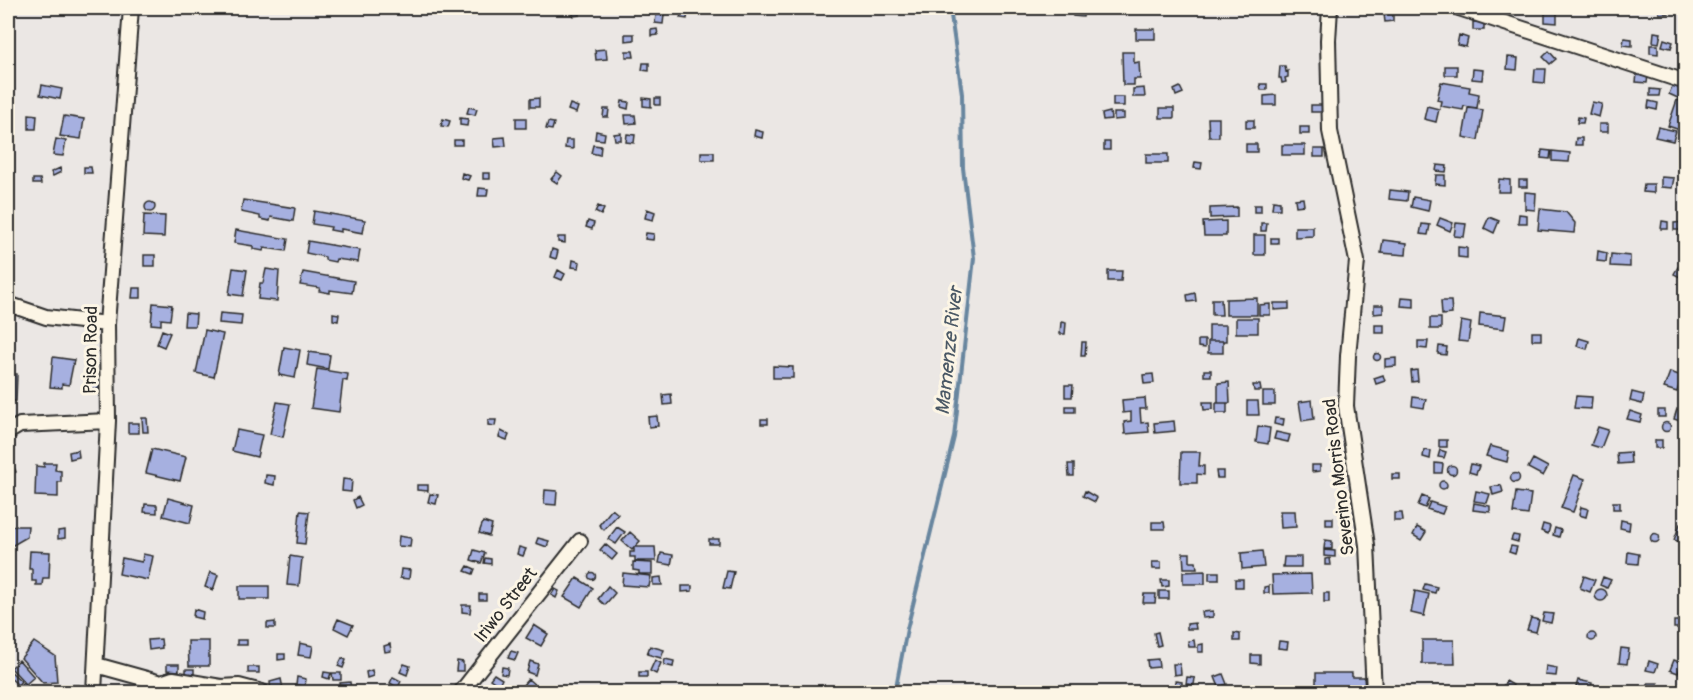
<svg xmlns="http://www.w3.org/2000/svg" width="1693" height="700" font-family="Pangolin,sans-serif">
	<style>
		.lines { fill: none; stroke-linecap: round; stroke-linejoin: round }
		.stream { stroke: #68869f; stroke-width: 4 }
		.building { fill: #a6b0e0; stroke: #2b2b2b; stroke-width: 1.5 }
		.minor-casing { stroke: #2b2b2b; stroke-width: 18 }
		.minor { stroke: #fcf5e5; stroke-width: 14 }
		.labels { text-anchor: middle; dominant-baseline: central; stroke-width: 6; stroke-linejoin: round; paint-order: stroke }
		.street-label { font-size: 18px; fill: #2b2b2b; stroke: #fcf5e5 }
		.water-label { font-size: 20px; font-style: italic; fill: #4a5865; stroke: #fcf5e5 }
	</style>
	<rect width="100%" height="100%" fill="#ebe7e4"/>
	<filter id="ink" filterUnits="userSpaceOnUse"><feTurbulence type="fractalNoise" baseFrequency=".0167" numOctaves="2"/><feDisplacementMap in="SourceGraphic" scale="12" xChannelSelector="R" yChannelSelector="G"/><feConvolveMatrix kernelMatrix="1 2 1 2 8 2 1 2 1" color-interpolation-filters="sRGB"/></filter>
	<g filter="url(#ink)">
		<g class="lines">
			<path class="stream" d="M895,692L907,629L954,437L974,258L963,168L962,94L950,8"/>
		</g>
		<path class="building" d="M644,8H651L650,14H644Z
			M1659,8H1669V13L1659,14Z
			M579,9L580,15L573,16V10Z
			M1074,10L1084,11L1083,17L1073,16Z
			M1545,10L1557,11V23L1545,22Z
			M682,11L688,12L687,19L680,18Z
			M1384,14H1393V21L1385,22Z
			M656,15H664L663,24L655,23Z
			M1473,22H1484V30H1473Z
			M657,29L658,35L651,36V30Z
			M1136,29H1155V39H1136Z
			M1654,32L1661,33L1659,43L1653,42Z
			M625,34H634V40L625,41Z
			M1459,35L1468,38L1466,47L1457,45Z
			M1624,38L1632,39V46L1623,45Z
			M1664,39L1673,42L1671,48L1662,46Z
			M1650,45H1658V54L1650,53Z
			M606,49L607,59L596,60L595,50Z
			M626,51H633L634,57H626Z
			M1549,51L1556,59L1550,64L1543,57Z
			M1122,52H1134V63L1139,62L1140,79H1134V85H1123Z
			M1508,57L1518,58L1517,70L1507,69Z
			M643,63H649V71L642,70Z
			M1280,66H1285L1286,72L1288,71V77L1285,78L1286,82L1282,83L1281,78H1279Z
			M1445,66H1457V75H1445Z
			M1473,69L1483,70L1482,80L1472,79Z
			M1535,69H1546L1545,83L1534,82Z
			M1637,74L1648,75L1647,83L1636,82Z
			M1441,82L1470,87L1469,92L1479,94L1477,108L1464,106L1463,110L1440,106L1441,101L1437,100Z
			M1260,84H1267V90H1261Z
			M1673,84L1684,88L1680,99L1669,94Z
			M42,85L62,89L60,99L40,95Z
			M1180,87L1183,93L1176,96L1174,90Z
			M1144,88L1145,97H1133V89Z
			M1650,89L1660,90L1659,96H1650Z
			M1276,95V105H1264V96Z
			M1113,97H1124V106H1113Z
			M539,98V107H530V99Z
			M643,98L651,99V107L643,106Z
			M655,98H660V105H655Z
			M1677,100L1686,103V132L1668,126Z
			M622,101L629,102L628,109L621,107Z
			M1649,101L1658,103L1657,110L1648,108Z
			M1592,102L1602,104L1599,117L1589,114Z
			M570,104L578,107L576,113L568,110Z
			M1311,105H1323V112H1311Z
			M1427,106L1439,109L1436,122L1424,119Z
			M469,107L477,109L475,115L467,113Z
			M1160,108H1174V118H1160Z
			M1468,108L1483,110L1478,140L1463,137Z
			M604,109H609L608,117H603Z
			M1110,112L1111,119L1103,120L1102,114Z
			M1114,113H1124V119L1114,120Z
			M29,114L37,115L36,129H29Z
			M625,115H635L636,123L626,124Z
			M64,116L84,119L81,139L60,136Z
			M1578,117L1584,118L1583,123H1577Z
			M460,118L468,119L467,126L460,125Z
			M516,118H526V128H516Z
			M1208,118H1219V137H1209Z
			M443,119L450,121L448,127L441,126Z
			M1246,120H1254V128H1246Z
			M548,122L554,123L552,130L546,129Z
			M1599,124H1608V132H1599Z
			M1300,127H1309V134H1300Z
			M1658,127L1676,131L1673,141L1655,137Z
			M755,130L763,132L762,138L754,136Z
			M596,131L605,133L604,140L595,139Z
			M621,133V140H615L614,134Z
			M627,134L635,135L634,143L626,142Z
			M505,137L506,146L495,147L494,138Z
			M1576,138H1582V145H1575Z
			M56,139L66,141L63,156L53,155Z
			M454,140H462V145H454Z
			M566,140H573V149L565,148Z
			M1104,142H1110V150H1104Z
			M1246,144H1257V152H1246Z
			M593,145L601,146L600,155L591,153Z
			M1282,145H1305V155H1282Z
			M1314,149H1324V157H1314Z
			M1542,150L1551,151L1550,159L1541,158Z
			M1552,151L1570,153L1569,162L1552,161Z
			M701,152H714V160H701Z
			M1146,154H1168V163H1146Z
			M1195,162L1202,163L1201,169L1194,168Z
			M1437,165L1447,166L1446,172L1436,171Z
			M84,167H91L92,173H84Z
			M60,168L61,172L53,176L51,172Z
			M557,172L562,176L557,183L551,179Z
			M462,173L470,176L468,180L461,178Z
			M483,173H490V179H483Z
			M1436,175H1445V185L1435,184Z
			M1661,177L1674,178L1672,188L1661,187Z
			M33,179H40L41,184H33Z
			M1499,179L1510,180V192H1498Z
			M1519,180H1527V187H1519Z
			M1644,184H1654V193L1643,192Z
			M479,188L488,189L487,196H478Z
			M1390,190L1408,192L1407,201L1389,199Z
			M1525,192L1536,193L1535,210L1525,209Z
			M1413,197L1430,200L1428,211L1411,207Z
			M1303,198L1304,205L1296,206L1295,199Z
			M243,200L295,208L293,221L271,217L270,221L260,219V216L241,212Z
			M1273,201L1280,202V209H1272Z
			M145 207a5 5 0 1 1 10 0a5 5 0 1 1-10 0Z
			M1254,205H1261V212H1254Z
			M598,206L604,209L601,215L595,212Z
			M1237,207V217L1210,218V208Z
			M647,209L655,212L653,220L645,218Z
			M1540,209L1566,212L1575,223L1574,233L1538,230Z
			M314,211L365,220L363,233L341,229V232L330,230L331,227L312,224Z
			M1519,214L1527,215V223H1518Z
			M144,215L165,216L164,237L143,236Z
			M1489,217L1499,221L1494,233L1484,228Z
			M1440,218L1453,223L1450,231L1437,225Z
			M588,221L594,223L592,229L586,227Z
			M1226,221V236H1204L1203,222Z
			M1662,221L1668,222V229H1661Z
			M1684,222V230H1674V223Z
			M1261,223H1267L1266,231H1261Z
			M1456,223L1466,224L1464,237L1454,236Z
			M1422,224L1430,225L1428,235L1420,234Z
			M8,226H14V237H8Z
			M1295,227H1313V236L1295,237Z
			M236,230L288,239L286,251L264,248L263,251L253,249V246L234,243Z
			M646,233L654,234L653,240L645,239Z
			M1254,235H1265V255H1254Z
			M558,237H565V243L558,242Z
			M1271,238H1278V243H1271Z
			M1383,240L1407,243L1406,255L1381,253Z
			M308,241L360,250L358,262L336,259L335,262L325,260V257L306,253Z
			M1458,247L1467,248V258L1458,257Z
			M552,249L558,251L556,259L550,257Z
			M1598,251L1607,253L1606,262L1597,261Z
			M1611,254L1630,256V267L1610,266Z
			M144,255H155V266H144Z
			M573,260L580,262L579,268L572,267Z
			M1678,267L1684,270L1680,277L1674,274Z
			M233,268L247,270L243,296L229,294Z
			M266,269L279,271L277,301L258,299L260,283H263Z
			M558,270L565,274L562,280L555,277Z
			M1108,271H1122L1121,281H1108Z
			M303,272L354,281L352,293L330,290V293L319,291L320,288L300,285Z
			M133,288H141V298H132Z
			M1195,293L1196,301L1188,302L1187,295Z
			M1402,297L1414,298V307L1401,306Z
			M1257,298V315H1226V299Z
			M1212,299H1221L1222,315H1212Z
			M1441,301H1451L1452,314L1442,315Z
			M153,303L172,305L170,320L161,319V325L151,324Z
			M1274,303H1289V309L1274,310Z
			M1270,304V315H1259V305Z
			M1374,305H1383V313L1374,314Z
			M185,313L196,314L195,326H184Z
			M220,313L242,315L241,325L219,323Z
			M333,313L339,314L338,321L333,320Z
			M1480,313L1506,316L1504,329L1479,326Z
			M1236,318H1258V333H1236Z
			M1430,318H1441V329H1430Z
			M1461,321L1471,323L1468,342L1458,341Z
			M1061,322L1066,323L1065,334H1060Z
			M1209,325H1226V341H1209Z
			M1375,325H1384V333H1375Z
			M162,330L170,333L164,347L157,344Z
			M205,330L223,334L214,377L196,373Z
			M1532,332H1541V340H1532Z
			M1579,338L1589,341L1587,349L1577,346Z
			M1198,340H1205V348L1198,347Z
			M8,341L11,342L10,374H17L16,401H9V414Z
			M1208,341H1223V353H1208Z
			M1418,341H1428L1427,349L1418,348Z
			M1082,342H1086L1085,356H1081Z
			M1439,346L1447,347L1446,355L1438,354Z
			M284,347L300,350L295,378L279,375Z
			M309,352L330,355L328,369L307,365Z
			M1373.5 357a3.5 3.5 0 1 1 7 0a3.5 3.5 0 1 1-7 0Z
			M53,357L74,360L69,385L62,384V388L50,387Z
			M1396,358V366L1385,367V359Z
			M773,366L793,367V378H773Z
			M317,369L348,374L347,381L343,380L339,412L311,408Z
			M1204,370H1211V376H1204Z
			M1417,370L1418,381L1412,382L1411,371Z
			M1670,372L1682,376L1677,392L1664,388Z
			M1153,374L1154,383L1144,384L1143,375Z
			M1383,375L1385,381L1376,384L1374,378Z
			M88,382H99V389H88Z
			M1229,382L1230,403H1218V383Z
			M1065,385H1073L1072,397H1065Z
			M1253,385H1260L1261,391H1254Z
			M1263,392H1275V405H1263Z
			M1632,392L1644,395L1642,404L1630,401Z
			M671,394L672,404L664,405L663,395Z
			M1576,396L1592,397L1591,409L1574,408Z
			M1413,397L1426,399L1424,408L1412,406Z
			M1145,398L1146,409H1140L1141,423L1148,422L1149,432L1125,434L1124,422L1131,421V412L1123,413L1122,400Z
			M1312,400L1314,419L1302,421L1299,402Z
			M1247,401H1258L1259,415H1247Z
			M277,402L290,404L283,437L270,434Z
			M1203,402H1213V409L1204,410Z
			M1216,403H1227V413H1216Z
			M1066,406H1075V412H1066Z
			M1677,409L1686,412V423L1674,419Z
			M1658,410H1665V417H1658Z
			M1630,411L1642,415L1640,422L1627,419Z
			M657,416L658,426L649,427L648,417Z
			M142,418H147L148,432H143Z
			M1275,418L1284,419L1283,426L1274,424Z
			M761,419H768V424H761Z
			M488,420H496L495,426L488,425Z
			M1174,421L1175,431L1155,433L1154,423Z
			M1661.5 427a4.5 4.5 0 1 1 9 0a4.5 4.5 0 1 1-9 0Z
			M128,423H139V433H128Z
			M1258,426L1270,428L1268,444L1256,442Z
			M1598,427L1608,430L1601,448L1591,445Z
			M237,430L262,435L257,457L232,451Z
			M501,431L509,435L507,440L499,437Z
			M1276,432L1290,435L1288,442L1274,439Z
			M1439,440H1447V447H1439Z
			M1655,440H1662V448H1655Z
			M1490,446L1509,451L1507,462L1486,456Z
			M152,449L186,457L180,481L146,473Z
			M78,450L79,457L70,459L69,452Z
			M1424,450L1431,451L1430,459L1423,457Z
			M1440,450L1446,452L1444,458L1438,457Z
			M1181,452H1200L1199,466H1204V475L1197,474V483H1180Z
			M1630,452L1631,463L1618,464L1617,453Z
			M8,454L16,472L8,476Z
			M1533,459L1548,467L1543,476L1528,468Z
			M44,463H56L55,470L61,471V482H58V497L35,496L36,466L44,467Z
			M1435,463L1443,464L1442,473H1435Z
			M1068,464H1074V476H1069Z
			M1471,464L1479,466L1476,474L1469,472Z
			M1312,465H1320V471L1312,472Z
			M1447.5 470a4.5 4.5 0 1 1 9 0a4.5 4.5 0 1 1-9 0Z
			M1216,471H1223V478H1217Z
			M1510.5 478a4.5 4.5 0 1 1 9 0a4.5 4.5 0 1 1-9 0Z
			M1392,474H1400V479H1392Z
			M266,475L275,476L274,485L265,483Z
			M1574,475L1585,479L1573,512L1561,508Z
			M343,479L352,480L351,492L342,491Z
			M1439 485a4 4 0 1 1 8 0a4 4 0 1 1-8 0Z
			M417,485H428V491L417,490Z
			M1501,485L1503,492L1493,495L1491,487Z
			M545,490L557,491L556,505L544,504Z
			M1085,491L1097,498L1095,502L1083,496Z
			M1476,491L1490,494L1487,503L1474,501Z
			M1516,492L1531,494L1528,515L1513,513Z
			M430,494L438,495L436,504L428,502Z
			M1422,496L1429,499L1425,508L1418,505Z
			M358,497L362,505L356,508L353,500Z
			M168,498L194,505L190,523L163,516Z
			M1430,502L1445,507L1442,514L1427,509Z
			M1613,502H1620V509H1613Z
			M1474,503L1490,506V512L1473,510Z
			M145,504L157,505V513L144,512Z
			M1581,507L1588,509L1586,517L1579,515Z
			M612,509L618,514L604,530L599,525Z
			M300,511L309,512L305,544L297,543Z
			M1280,511H1295L1296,527L1281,528Z
			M1394,513H1402L1403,521H1394Z
			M1326,518H1333V525H1326Z
			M1621,520L1630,522L1629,530L1620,528Z
			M483,522L492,525L489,536L479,533Z
			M1152,522H1164L1165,529H1152Z
			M1543,524L1550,526L1548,534L1541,531Z
			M1680,524L1686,526L1681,542L1674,540Z
			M13,526H28L27,537L8,548V529Z
			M617,527L625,532L616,544L608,539Z
			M1417,527L1426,532L1421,540L1413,535Z
			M1555,528L1561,530L1559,537L1553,535Z
			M65,530V538L58,539V531Z
			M630,532L640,541L632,550L622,541Z
			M1650.5 538a4.5 4.5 0 1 1 9 0a4.5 4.5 0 1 1-9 0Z
			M1513,535L1519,536L1518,542L1511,540Z
			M399,536L411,538L410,547L398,546Z
			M538,538L549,541L547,547L536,543Z
			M709,539H719V544H709Z
			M1325,540L1332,541V549H1324Z
			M605,544L617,554L612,560L600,550Z
			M1511,546L1517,547L1515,554L1509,552Z
			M519,547L526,549L523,556L517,554Z
			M634,547H655L656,561H635V557H630V552H634Z
			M474,550L485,553L481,563L471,560Z
			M1324,550L1335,551V557L1324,556Z
			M30,551L50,552L49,578H43L42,585H36V581H32V569H29Z
			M1262,551L1264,567L1242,569L1241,553Z
			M1628,552L1639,554L1638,564L1627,563Z
			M661,553L673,555L671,565L659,563Z
			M1183,553H1190V562H1196L1197,568H1184Z
			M143,554L153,556L148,580L119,574L122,558L142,562Z
			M290,556L302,558L299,586L287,585Z
			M1284,557H1301V567H1283Z
			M485,558L491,559V564L484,563Z
			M1330,558L1331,565H1325V559Z
			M633,562L652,563V574H639V571L633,570Z
			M1152,562H1161V569H1153Z
			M468,566L475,569L473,574L465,571Z
			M401,569L410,570L409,579L400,578Z
			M727,571L734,572L730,589L723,588Z
			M1205,571V584H1183V572Z
			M210,572L218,575L213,590L205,587Z
			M1209,572H1219V580H1209Z
			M588.5 576a3.5 3.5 0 1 1 7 0a3.5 3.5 0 1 1-7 0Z
			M623,573L651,576L649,587L622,585Z
			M1311,574L1312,593L1273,594L1272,575Z
			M1584,576L1595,580L1590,592L1580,588Z
			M661,577L662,585H653V578Z
			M1603,577L1611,580L1607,588L1600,585Z
			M577,578L593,588L581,607L564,597Z
			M1235,579H1243V587H1235Z
			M1161,580H1169V586L1162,587Z
			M1425,584L1437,587L1435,593L1423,590Z
			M239,586H269V599H239Z
			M608,586L615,593L605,605L598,599Z
			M682,586H692V591L682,592Z
			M1269,586V593H1264V587Z
			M555,589L559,591L556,598L551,595Z
			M1595 595a6 6 0 1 1 12 0a6 6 0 1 1-12 0Z
			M1159,591H1169V599H1159Z
			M1415,591L1429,594L1424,616L1411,613Z
			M1324,593H1329V602H1324Z
			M479,594H486V600H479Z
			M1144,594H1156L1155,603H1143Z
			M462,605H471L470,613L462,612Z
			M194,609L203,612L202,619L193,617Z
			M1213,611V617L1203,618L1202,612Z
			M1544,613L1553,614L1551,623L1542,621Z
			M1531,618L1539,620L1536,632L1527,630Z
			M338,619L353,625L348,635L334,628Z
			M1674,621H1684V628H1674Z
			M275,622V628H267V623Z
			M1195,623L1196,629H1187V624Z
			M534,625L548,634L541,646L526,638Z
			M1158,632L1161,645L1157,646L1154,633Z
			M1234,633L1240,634V641H1234Z
			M1588 637a4 4 0 1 1 8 0a4 4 0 1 1-8 0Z
			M161,639L162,648L149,650L148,640Z
			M237,640H247V645H237Z
			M1194,640L1195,647H1189L1188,641Z
			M1422,640H1454L1455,664H1422Z
			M188,641H209V666H189Z
			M1279,641L1288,642L1287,649L1278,648Z
			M34,642L55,656L57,682L43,683L21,658Z
			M300,643L313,646L311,657L298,655Z
			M390,644L391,651L385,652L384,646Z
			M1203,644V652H1198V645Z
			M650,646L664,650L661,658L647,654Z
			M1621,648L1629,649L1627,664L1619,663Z
			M511,651L518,653L515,660L508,658Z
			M278,654H285V659L278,660Z
			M1251,655H1260V664L1251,663Z
			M342,658L346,660L343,668L338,666Z
			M665,659L674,661L673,667L664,665Z
			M1158,659L1159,667L1148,668L1147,660Z
			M19,660L34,677L26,684L11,668Z
			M655,660L661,663L656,674L650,671Z
			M1674,660L1682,663L1678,673L1670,670Z
			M457,661L463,662V671H456Z
			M530,661L538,664L535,675L527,672Z
			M1649,661L1658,664L1655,672L1646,670Z
			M167,664H179V671L167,670Z
			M404,664L410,666L407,675L400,672Z
			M1173,664H1180L1181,674L1174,675Z
			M1546,666L1557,668L1556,676L1545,675Z
			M248,667H259V673H248Z
			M502,667L508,668L507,675L501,674Z
			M8,669L21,681L18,685L8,676Z
			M186,669H194V674H186Z
			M372,670L373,676L367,678L366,672Z
			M324,672L331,673L329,679L323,677Z
			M639,672H647V677H639Z
			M332,673H341V680H333Z
			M1316,673H1352V677H1364L1365,690H1358V692H1316Z
			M494,674L502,679L499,685L490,679Z
			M1223,674L1227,684L1219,687L1215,677Z
			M297,677L306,679L305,686L296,685Z
			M393,677L401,681L398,688L390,683Z
			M1187,677L1195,678L1194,685L1186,684Z
			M281,679L283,689L271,691L270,682Z
			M528,679L535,685L530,691L523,685Z
			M1578,680L1592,683L1591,690L1576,687Z
			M1175,681L1182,682V688H1174Z
			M1506,681L1513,685L1510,692H1500Z
			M23,682L32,692H9L15,686L19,691L21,689L19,687Z
			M350,682L351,690L341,691L340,683Z
			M182,683L184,692H172L171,684Z
			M1648,683H1658V691H1648Z
			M73,685H79V692H72Z"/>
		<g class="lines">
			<g class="minor-casing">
				<path id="minor" d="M1330,8L1328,40L1330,131L1357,261L1348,356L1346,406L1367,545L1374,692
					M1459,8L1686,82
					M8,304L46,317L107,324
					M8,432L20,425L108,421
					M96,665L161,683L173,679L221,687L239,686L262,692
					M94,692L108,421L107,324L131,8
					M461,692L580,541"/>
			</g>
			<use href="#minor" class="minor"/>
		</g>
	</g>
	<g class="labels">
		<g class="street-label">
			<text transform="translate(91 350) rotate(-89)">Prison Road</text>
			<text transform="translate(1339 477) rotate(-97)">Severino Morris Road</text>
			<text transform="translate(506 605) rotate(-52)">Iriwo Street</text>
		</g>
		<g class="water-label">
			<text transform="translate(949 351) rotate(-84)">Mamenze River</text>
		</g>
	</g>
	<rect width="1693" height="700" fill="none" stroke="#fcf5e5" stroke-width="30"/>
	<rect x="15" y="15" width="1663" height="670" fill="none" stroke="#2b2b2b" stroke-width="2" filter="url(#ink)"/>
</svg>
